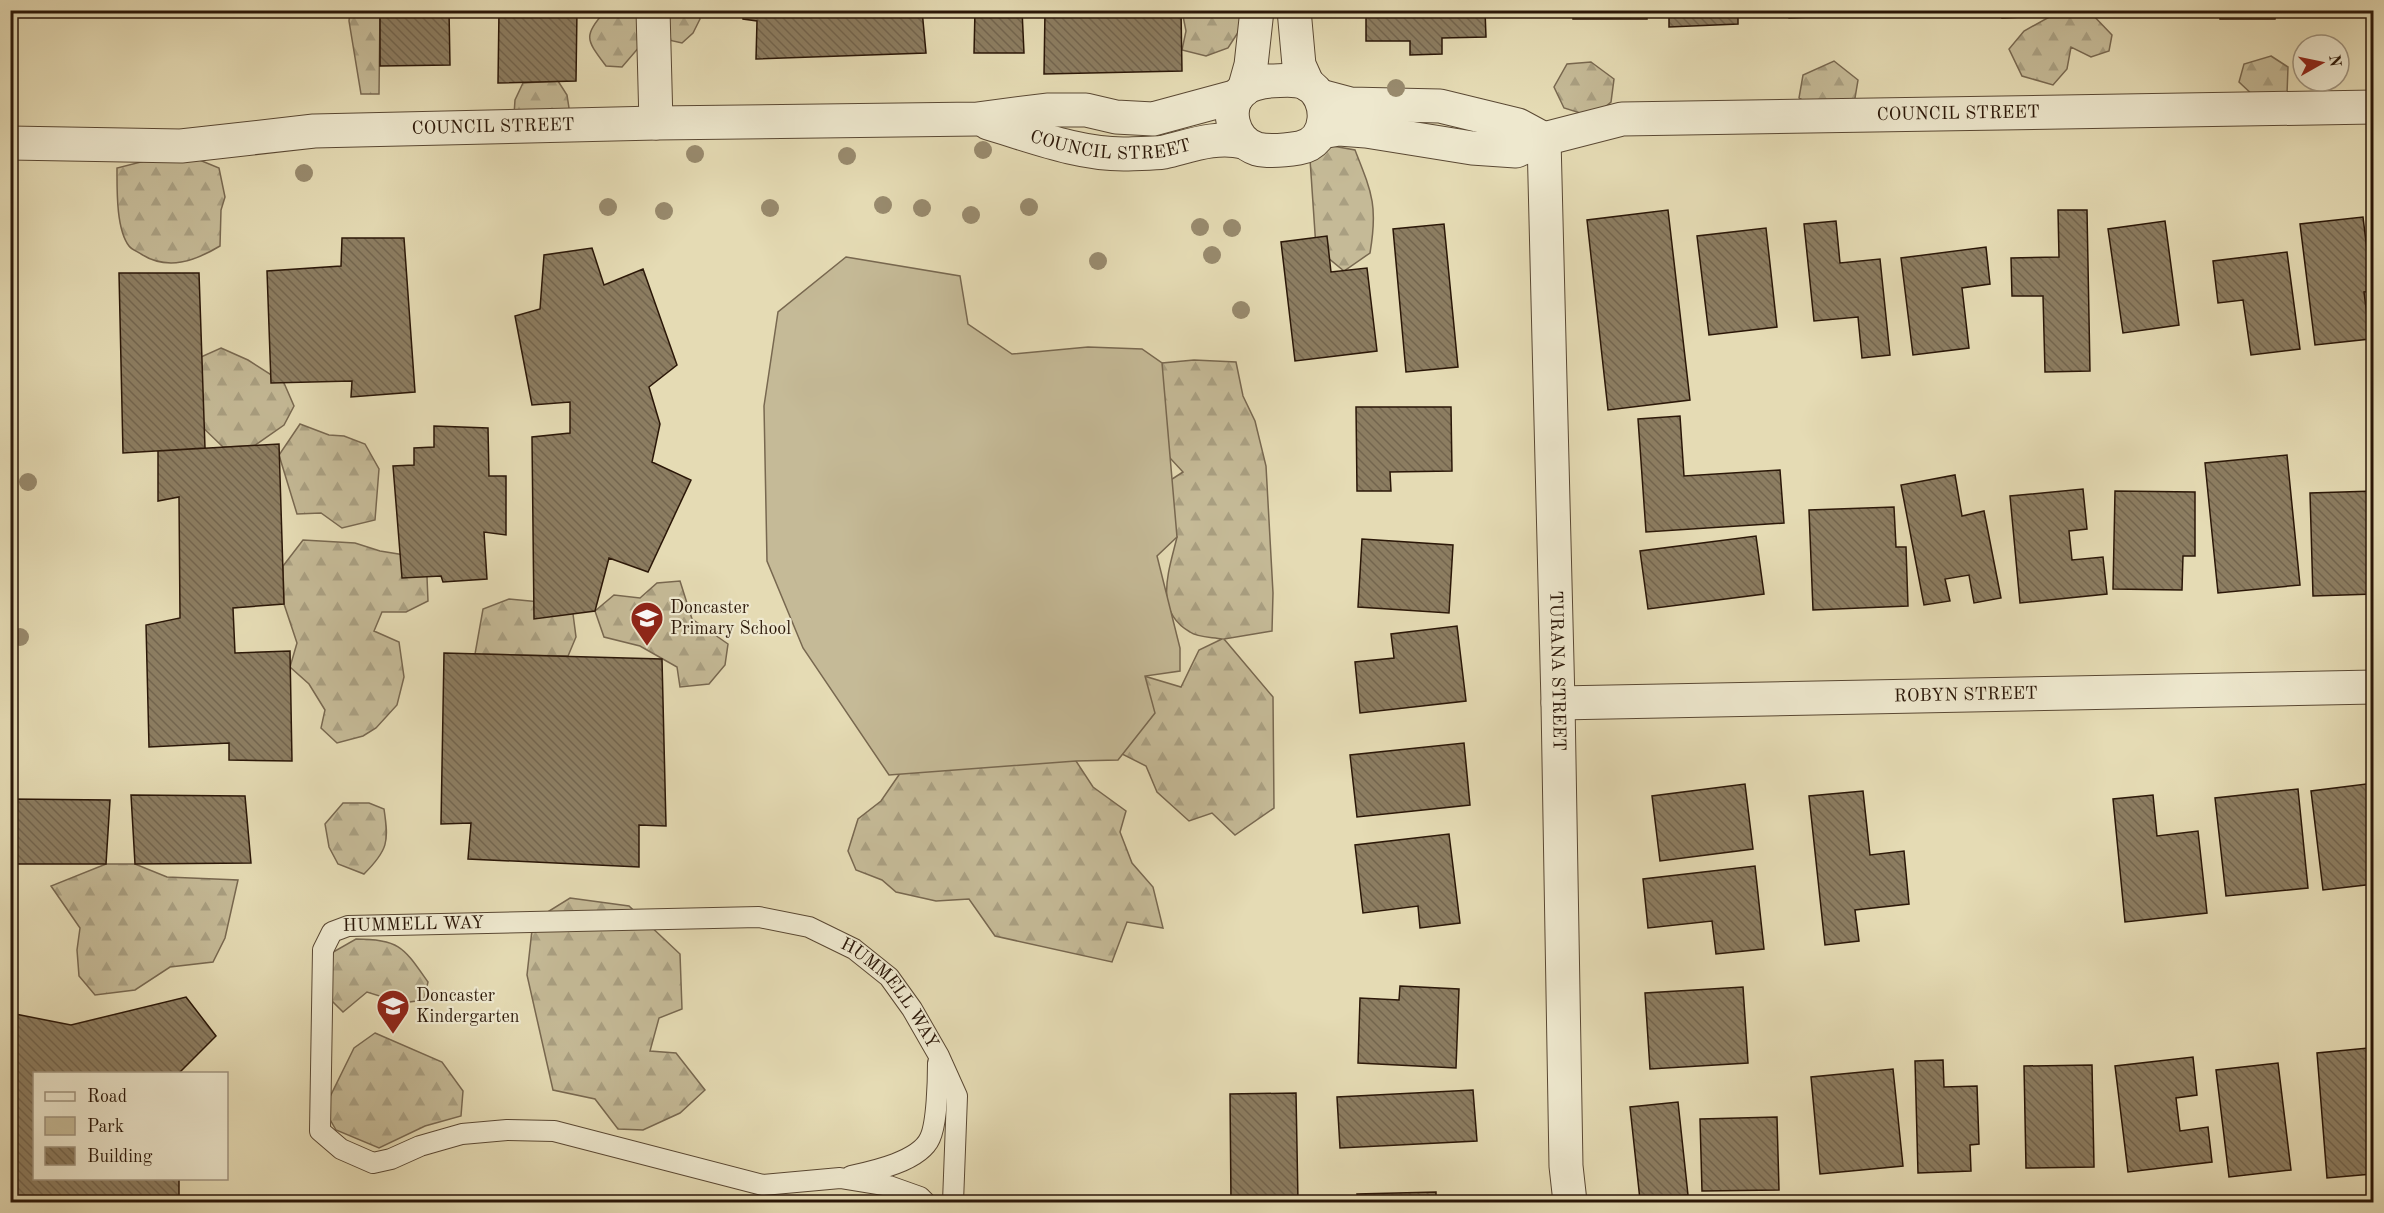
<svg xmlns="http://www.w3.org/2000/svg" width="2384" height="1213" font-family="'Old Standard TT',serif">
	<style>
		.forest { fill: url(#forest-firs); stroke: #786850; stroke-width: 1.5 }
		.green { fill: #c5ba97; stroke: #786850; stroke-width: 1.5 }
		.building { fill: url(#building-back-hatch); stroke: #2b1708; stroke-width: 1.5 }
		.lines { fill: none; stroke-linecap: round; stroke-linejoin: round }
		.service-casing { stroke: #5a4833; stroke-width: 22 }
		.minor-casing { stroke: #5a4833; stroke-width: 35 }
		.service { stroke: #eee8ce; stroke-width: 20 }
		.minor { stroke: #eee8ce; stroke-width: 33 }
		.tree { fill: #988a6d }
		.labels { text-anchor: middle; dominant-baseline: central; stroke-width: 4.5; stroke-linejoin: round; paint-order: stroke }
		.street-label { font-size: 18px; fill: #2b1708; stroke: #eee8ce }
		.poi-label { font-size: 18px; fill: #2b1708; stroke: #eee8ce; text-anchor: start }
	</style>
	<defs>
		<pattern id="forest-firs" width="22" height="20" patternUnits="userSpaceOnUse" patternTransform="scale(1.5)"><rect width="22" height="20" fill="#c5ba97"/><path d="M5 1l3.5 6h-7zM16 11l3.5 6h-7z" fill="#a99f81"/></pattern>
		<pattern id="building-back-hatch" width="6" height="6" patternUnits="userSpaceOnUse" patternTransform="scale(1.5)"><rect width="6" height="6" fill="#8c7d61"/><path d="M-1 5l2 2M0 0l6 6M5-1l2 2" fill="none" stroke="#73654e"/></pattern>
	</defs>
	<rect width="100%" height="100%" fill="#e5dbb4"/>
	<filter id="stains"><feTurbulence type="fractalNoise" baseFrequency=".00333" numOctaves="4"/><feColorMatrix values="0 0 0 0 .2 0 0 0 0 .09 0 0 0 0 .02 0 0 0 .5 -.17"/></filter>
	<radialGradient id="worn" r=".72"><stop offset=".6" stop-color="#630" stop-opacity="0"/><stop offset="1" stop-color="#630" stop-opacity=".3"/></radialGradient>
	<path class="forest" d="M350,11H380L379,94H361L349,21Z
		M605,11H634L647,38L622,67L606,66C586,39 583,37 605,11Z
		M663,11H697L700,19L693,33L682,43L664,39Z
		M1182,11H1241L1239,31L1228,48L1206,56L1182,50L1186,31Z
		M2060,11H2089L2112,35L2109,51L2091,57L2071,47L2067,69L2053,85L2022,76L2009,49L2024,31Z
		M2271,56L2288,67L2287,94L2257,99L2239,82L2244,64Z
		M1834,61L1858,80L1853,110H1818L1799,98L1803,75Z
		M1591,62L1614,79L1611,102L1593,117L1564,108L1554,87L1567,64Z
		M558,81L567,95L569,108L551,123L514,115L515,100L523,83Z
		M1327,145L1355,150C1372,193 1378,206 1370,253L1344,271L1316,248L1310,159Z
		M180,152L219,168L225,197L221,210L220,246C195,261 168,271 141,254C138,252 131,249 129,246C116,229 117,189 117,168Z
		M221,348L248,360L284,383L294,406L284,425L254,446L223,447L194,419L192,361Z
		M1194,360L1236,362L1243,396L1255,421L1266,466L1273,593L1272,631L1224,639L1273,697L1274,808L1235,835L1212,813L1189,821L1157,792L1146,766L1110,748L1144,676L1181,687L1199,650L1222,639C1213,637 1198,638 1190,632C1153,611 1169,571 1177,537L1149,494L1183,472L1158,445L1153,389L1162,363Z
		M300,424L329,435L344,436L365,444L379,469L375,520L342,528L321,513L297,514L279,455Z
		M303,540L355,543L380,551L417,557L427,577L428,601L406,612H382L374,631L399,642L404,677L397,705L376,728L363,736L337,743L321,728L325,710L309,684L290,667L297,643L284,604L283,566Z
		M680,581L692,619L728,644L725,665L709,684L680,687L677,667L640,646L604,637L595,611L614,595L640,598L657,583Z
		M509,599L551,603L573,614L576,637L568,656L475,654L483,609Z
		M1009,743L1076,761L1093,787L1126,811L1120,832L1132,863L1153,887L1163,928L1127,922L1112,962L995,936L969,899L936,901L896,892L882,880L856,870L848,851L858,819L881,801L903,769Z
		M343,803H369L384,809C389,842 388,850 364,874L338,864L329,847L325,824Z
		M106,864H135L167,877L238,880L225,938L213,962L170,967L135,990L95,995L79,976L77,950L80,928L51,886Z
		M570,898L629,906L680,954L682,1009L659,1018L650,1051L676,1053L705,1090L680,1113L643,1130L618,1129L595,1099L553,1090L527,975L533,921Z
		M356,939C400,939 404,948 428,982L424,1000L402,1003L367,992L343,1012L318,987L328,955Z
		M375,1033L442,1062L463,1091L461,1116L425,1126L379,1148L336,1130L324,1109L354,1048Z"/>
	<path class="green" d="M846,257L960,276L968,324L1012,354L1088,347L1142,349L1162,363L1177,537L1157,556L1180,648V671L1145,676L1155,713L1118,760L1076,761L889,775L803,648L767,561L764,406L778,312Z"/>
	<path class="building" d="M380,10H449L450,65L380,66Z
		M499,10H577L576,81L498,83Z
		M743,10H922L926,53L756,59L757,21L743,19Z
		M975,10H1022L1024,53H974Z
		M1045,10H1181L1182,71L1044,74Z
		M1366,10H1485L1486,37L1442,38V54L1410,55V41H1366Z
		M1573,10H1647V19H1573Z
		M1669,10H1738V24L1669,27Z
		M1788,10H1879L1880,14L1789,18Z
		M1892,10H1980V12L1892,17Z
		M2001,10H2047V16L2002,18Z
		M2103,10H2144V11L2103,13Z
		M2220,10H2276L2275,19H2220Z
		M1668,210L1690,400L1608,410L1587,220Z
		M2058,210H2087L2090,371L2045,372L2043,296H2012L2011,258L2059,257Z
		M2363,217L2367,250L2374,249V291L2364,292L2370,339L2315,345L2300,224Z
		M1836,221L1840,263L1880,259L1890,355L1862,358L1858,317L1814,321L1804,224Z
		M2165,221L2179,325L2123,333L2108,229Z
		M1444,224L1458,367L1406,372L1393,229Z
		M1766,228L1777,327L1709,335L1697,236Z
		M1327,236L1331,272L1367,268L1377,351L1295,361L1281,242Z
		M342,238H404L415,392L351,397L352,381L271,383L267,271L341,266Z
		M1986,247L1990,284L1962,288L1969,348L1913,355L1901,258Z
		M592,248L604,285L643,269L677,365L649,387L660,424L652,462L691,480L648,572L609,558L595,611L534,619L532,437L570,433V402L532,405L515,316L540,309L544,255Z
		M2287,252L2300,349L2251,355L2243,300L2218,303L2213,261Z
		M119,273H199L205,448L123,453Z
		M1356,407H1451L1452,471L1390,472L1391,491H1357Z
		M1680,416L1684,476L1780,470L1784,523L1646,532L1638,419Z
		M434,426L488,428L489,476H506V535L484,532L487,579L443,582L441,576L402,578L393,466L414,465V448L434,447Z
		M279,444L284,604L233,608L235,653L290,651L292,761L229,760V743L149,747L146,625L180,618L179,497L158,501V451Z
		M2287,455L2300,585L2218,593L2205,463Z
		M1955,475L1962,516L1984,511L2001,598L1974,603L1969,575L1945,579L1950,601L1924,605L1901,485Z
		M2083,489L2087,529L2069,531L2072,560L2103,557L2107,594L2020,603L2010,496Z
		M2115,491L2195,492V556H2183L2182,590L2113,589Z
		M2374,491V594L2313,596L2310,493Z
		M1894,507L1896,547H1906L1908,606L1813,610L1809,510Z
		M1756,536L1764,594L1648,609L1640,551Z
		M1362,539L1453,545L1449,613L1358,607Z
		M1457,626L1466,701L1360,713L1355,662L1394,658L1391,634Z
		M444,653L662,659L666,826L639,825V867L468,859L471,823L441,824Z
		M1464,743L1470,805L1357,817L1350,755Z
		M2374,783V884L2323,890L2311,791Z
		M1745,784L1753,849L1660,861L1652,796Z
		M2298,789L2308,888L2226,896L2215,798Z
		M1863,791L1870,855L1904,851L1909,904L1855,910L1859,941L1825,945L1809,796Z
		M131,795L245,796L251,863L135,864Z
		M2153,795L2157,836L2198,831L2207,913L2125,922L2113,799Z
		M10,799L110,800L106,864H10Z
		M1449,834L1460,923L1420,928L1418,906L1363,913L1355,845Z
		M1755,866L1764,949L1716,954L1712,921L1648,928L1643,879Z
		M10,964H15L10,986Z
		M1400,986L1459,989L1456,1068L1358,1063L1360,998L1399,1000Z
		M1743,987L1748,1063L1650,1069L1645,993Z
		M186,997L216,1036L178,1074H34V1178H179V1202H10V1013L71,1025Z
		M2368,1048L2372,1095H2374V1144H2369L2372,1174L2327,1178L2317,1053Z
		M2193,1057L2197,1095L2176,1098L2180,1131L2208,1127L2212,1162L2128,1172L2115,1066Z
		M1943,1060L1944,1087L1977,1086L1979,1144L1970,1145L1971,1171L1918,1173L1915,1061Z
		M2278,1063L2291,1170L2229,1177L2216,1070Z
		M2092,1065L2094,1167L2026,1168L2024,1066Z
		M1893,1069L1903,1166L1820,1174L1811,1077Z
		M1473,1090L1477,1141L1340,1148L1337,1097Z
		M1296,1093L1298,1202H1231L1230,1094Z
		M1678,1102L1688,1195L1640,1200L1630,1107Z
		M1777,1117L1779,1190L1702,1191L1700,1119Z
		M1436,1192V1202H1358L1357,1194Z"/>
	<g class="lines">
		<g class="service-casing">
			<g id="service">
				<path d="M851,1176C874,1171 920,1161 930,1138C937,1123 938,1080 938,1063"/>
				<path id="s1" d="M925,1202L920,1197L889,1186L840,1178L763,1185L554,1131L507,1130L462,1134L420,1146L391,1159L373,1163L341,1149L320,1131L323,950L332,932L348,926L759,917L809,927L854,949L889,977L912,1009L939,1056L957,1096L953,1202"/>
			</g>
		</g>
		<g class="minor-casing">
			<g id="minor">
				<path d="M653,10L656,123"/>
				<path d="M1294,10L1299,65L1308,85"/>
				<path d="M1270,81C1282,81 1296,78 1307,84C1332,98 1330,143 1299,148C1287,150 1269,152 1257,149C1232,141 1223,106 1244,89C1252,83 1261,82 1270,81Z"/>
				<path d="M1244,90L1251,65L1257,10"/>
				<path d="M1320,96L1350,104L1440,106L1518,125L1544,139"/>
				<path id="s2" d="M988,123C1032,136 1080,155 1127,154C1139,153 1152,154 1164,152C1193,145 1215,136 1244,142"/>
				<path id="s3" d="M1321,132L1339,129L1366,131L1472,148L1516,151L1544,139L1622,119L2374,107"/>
				<path id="s4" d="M1544,139L1558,703L1566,1166L1570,1202"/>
				<path id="s5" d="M10,143L181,146L314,131L656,123L977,119L1047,110H1086L1116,117L1153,119L1238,96"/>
				<path id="s6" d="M1558,703L2374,687"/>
			</g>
		</g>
		<use href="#service" class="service"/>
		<use href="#minor" class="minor"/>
	</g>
	<g class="tree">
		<circle cx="1396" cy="88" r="9"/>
		<circle cx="983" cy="150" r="9"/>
		<circle cx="695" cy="154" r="9"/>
		<circle cx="847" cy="156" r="9"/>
		<circle cx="304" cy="173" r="9"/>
		<circle cx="883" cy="205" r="9"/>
		<circle cx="608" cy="207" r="9"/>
		<circle cx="1029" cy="207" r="9"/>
		<circle cx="770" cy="208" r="9"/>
		<circle cx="922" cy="208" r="9"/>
		<circle cx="664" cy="211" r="9"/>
		<circle cx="971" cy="215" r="9"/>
		<circle cx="1200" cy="227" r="9"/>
		<circle cx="1232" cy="228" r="9"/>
		<circle cx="1212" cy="255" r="9"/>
		<circle cx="1098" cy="261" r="9"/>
		<circle cx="1241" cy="310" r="9"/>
		<circle cx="28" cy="482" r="9"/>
		<circle cx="20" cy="637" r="9"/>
	</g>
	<defs>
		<g id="school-pin" transform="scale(1.725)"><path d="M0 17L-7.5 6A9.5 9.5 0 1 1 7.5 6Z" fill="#8f2418" stroke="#eee8ce"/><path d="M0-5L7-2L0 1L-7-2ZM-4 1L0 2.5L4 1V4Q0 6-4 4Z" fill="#fff"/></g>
	</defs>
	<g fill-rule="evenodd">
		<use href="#school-pin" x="647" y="618"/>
		<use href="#school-pin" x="393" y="1006"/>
	</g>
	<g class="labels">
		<g class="street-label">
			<text stroke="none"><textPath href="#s3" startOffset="644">COUNCIL STREET</textPath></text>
			<text stroke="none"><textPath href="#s5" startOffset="484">COUNCIL STREET</textPath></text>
			<text stroke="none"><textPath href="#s2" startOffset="126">COUNCIL STREET</textPath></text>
			<text stroke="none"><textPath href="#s4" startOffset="532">TURANA STREET</textPath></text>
			<text stroke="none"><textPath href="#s6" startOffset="408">ROBYN STREET</textPath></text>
			<text stroke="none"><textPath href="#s1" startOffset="915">HUMMELL WAY</textPath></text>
			<text stroke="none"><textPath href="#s1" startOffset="1419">HUMMELL WAY</textPath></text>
		</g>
		<g class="poi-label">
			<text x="670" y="608">Doncaster<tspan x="670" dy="21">Primary School</tspan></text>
			<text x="416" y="996">Doncaster<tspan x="416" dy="21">Kindergarten</tspan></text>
		</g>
	</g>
	<rect width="2384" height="1213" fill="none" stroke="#e5dbb4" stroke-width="36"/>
	<rect x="12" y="12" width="2360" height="1189" fill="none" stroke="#2b1708" stroke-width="3"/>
	<rect x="18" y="18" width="2348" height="1177" fill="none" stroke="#2b1708" stroke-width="1.5"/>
	<rect x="33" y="1072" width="195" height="108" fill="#eee8ce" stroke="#a0947f" stroke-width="1.5"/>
	<rect x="45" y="1092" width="30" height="9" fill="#eee8ce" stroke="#a0947f" stroke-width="1.5"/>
	<text x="87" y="1102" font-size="18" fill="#2b1708">Road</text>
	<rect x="45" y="1117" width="30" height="18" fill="#c5ba97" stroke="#a0947f" stroke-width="1.5"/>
	<text x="87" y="1132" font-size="18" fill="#2b1708">Park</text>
	<rect x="45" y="1147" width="30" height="18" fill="url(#building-back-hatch)" stroke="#a0947f" stroke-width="1.5"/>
	<text x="87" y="1162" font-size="18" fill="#2b1708">Building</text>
	<g transform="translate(2321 63) rotate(81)"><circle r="28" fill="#eee8ce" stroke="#a0947f" stroke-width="1.5"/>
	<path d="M0-4.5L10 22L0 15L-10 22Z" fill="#8f2418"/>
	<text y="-9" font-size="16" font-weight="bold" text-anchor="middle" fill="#2b1708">N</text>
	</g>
	<rect width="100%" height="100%" filter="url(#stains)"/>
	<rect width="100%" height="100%" fill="url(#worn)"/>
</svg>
